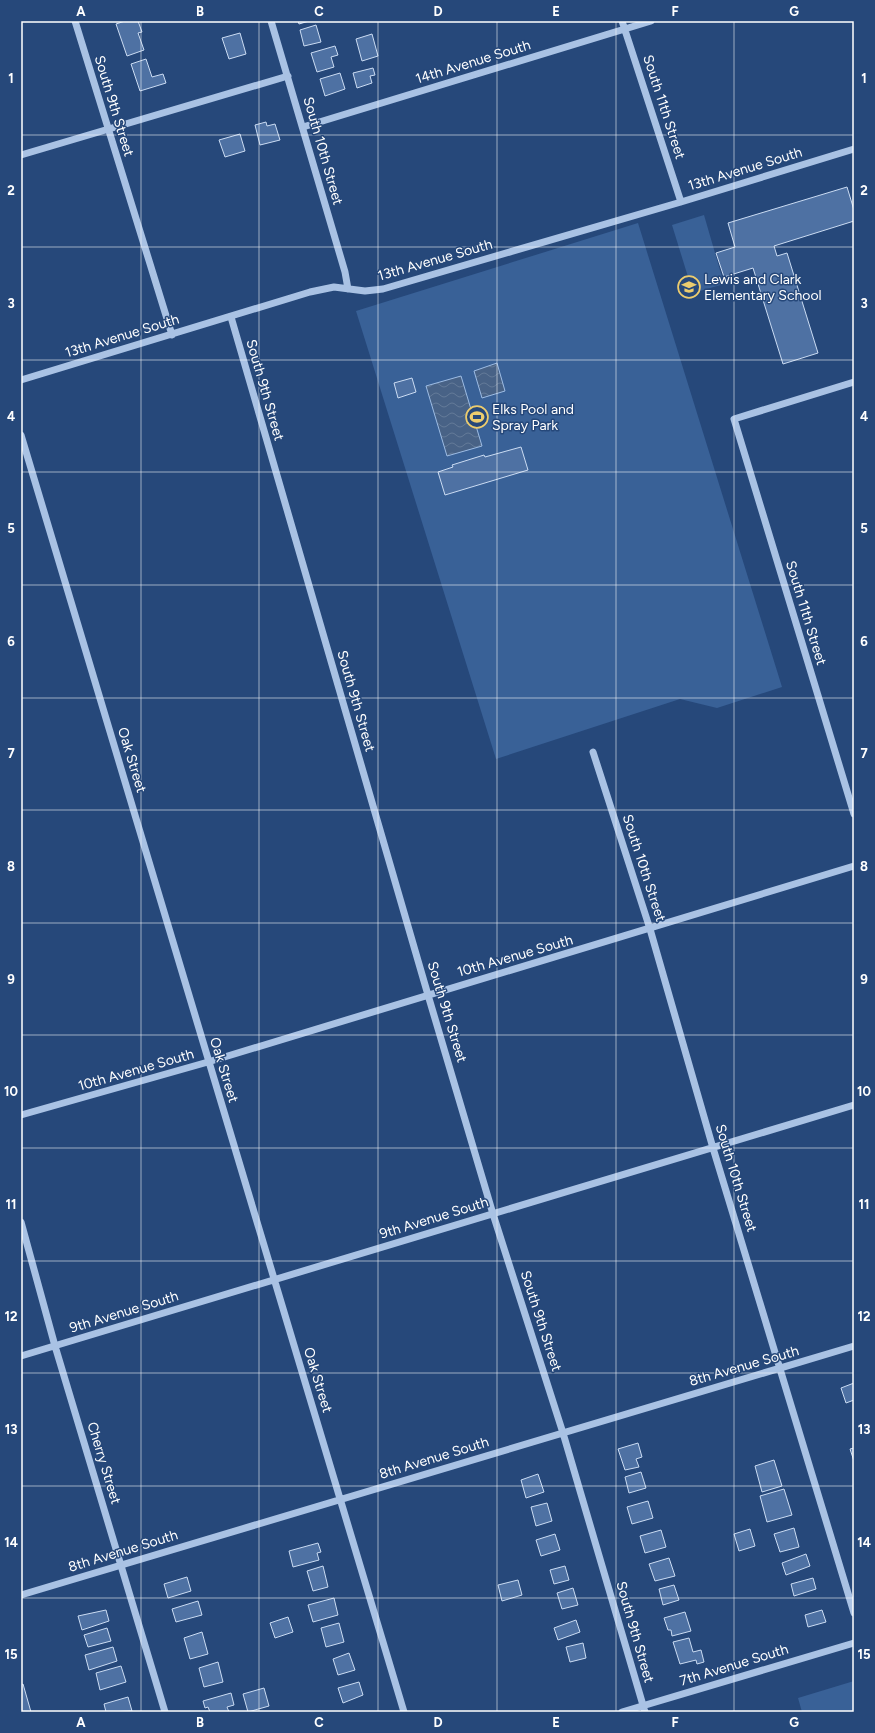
<svg xmlns="http://www.w3.org/2000/svg" width="875" height="1733" font-family="Figtree,sans-serif">
	<style>
		.park { fill: #396197 }
		.water { fill: url(#water-waves); stroke: #9dbce4 }
		.building { fill: #4e71a3; stroke: #cbdcf3 }
		.lines { fill: none; stroke-linecap: round; stroke-linejoin: round }
		.minor { stroke: #a9c2e4; stroke-width: 7 }
		.grid { fill: none; stroke: #fff; stroke-width: 1; stroke-opacity: 0.55 }
		.labels { text-anchor: middle; dominant-baseline: central; stroke-width: 3; stroke-linejoin: round; paint-order: stroke }
		.street-label { font-size: 14px; fill: #fff; stroke: #26487a }
		.poi-label { font-size: 14px; fill: #fff; stroke: #26487a; text-anchor: start }
		.neatline { fill: none; stroke: #fff; stroke-width: 1.5 }
		.grid-label { font-size: 13px; text-anchor: middle; font-weight: bold; fill: #fff }
	</style>
	<defs>
		<pattern id="water-waves" width="16" height="10" patternUnits="userSpaceOnUse"><rect width="16" height="10" fill="#486286"/><path d="M0 5q4-4 8 0t8 0" fill="none" stroke="#637a98"/></pattern>
	</defs>
	<rect width="100%" height="100%" fill="#26487a"/>
	<path class="park" d="M704,215L724,284L693,293L672,225Z
		M638,223L782,687L717,708L680,699L496,759L356,311Z
		M854,1681V1712H802L798,1698Z"/>
	<path class="water" d="M497,363L505,391L482,398L474,371Z
		M461,376L482,446L447,456L426,386Z"/>
	<path class="building" d="M125,21H138L142,32L138,33L144,50L127,56L116,24Z
		M298,21H309L299,24Z
		M316,25L321,42L304,46L300,30Z
		M240,33L246,54L229,59L222,38Z
		M372,34L378,56L362,61L356,39Z
		M335,46L338,55L331,57L334,67L317,72L311,53Z
		M146,59L152,77L163,74L166,83L140,91L131,64Z
		M373,68L375,75L370,76L372,83L357,88L353,73Z
		M340,73L345,89L325,96L320,79Z
		M266,122L267,126L275,124L280,140L260,145L255,125Z
		M240,134L245,151L225,157L219,140Z
		M847,187L854,210V221L774,246L777,256L787,253L818,353L783,364L753,268L724,277L716,253L735,247L728,223Z
		M412,378L416,392L398,398L394,383Z
		M521,447L528,470L445,495L438,472L453,467L452,465L484,455L485,457Z
		M854,1383V1400L846,1403L841,1388Z
		M638,1443L642,1457L636,1459L639,1467L625,1470L618,1449Z
		M854,1448V1461L850,1449Z
		M774,1460L782,1486L762,1492L755,1466Z
		M641,1472L646,1488L629,1493L625,1477Z
		M538,1474L544,1492L526,1498L521,1480Z
		M784,1489L792,1515L767,1522L760,1496Z
		M648,1501L653,1518L632,1524L627,1507Z
		M547,1503L552,1521L536,1526L531,1507Z
		M794,1528L799,1547L780,1552L774,1534Z
		M750,1529L755,1546L739,1551L734,1534Z
		M661,1530L666,1547L645,1553L640,1536Z
		M555,1534L560,1550L541,1556L536,1540Z
		M318,1543L321,1552L317,1553L319,1560L293,1567L289,1551Z
		M806,1554L810,1566L786,1575L782,1563Z
		M669,1558L675,1576L655,1581L649,1564Z
		M323,1566L328,1587L313,1591L307,1571Z
		M565,1566L569,1580L554,1584L550,1570Z
		M187,1577L191,1591L168,1598L164,1584Z
		M813,1578L816,1589L794,1596L791,1584Z
		M518,1580L522,1595L502,1601L498,1585Z
		M674,1585L679,1600L663,1605L659,1589Z
		M573,1588L578,1605L562,1609L557,1593Z
		M334,1598L338,1615L313,1622L308,1605Z
		M198,1601L202,1615L176,1622L172,1609Z
		M106,1610L109,1621L82,1630L78,1616Z
		M822,1610L826,1622L808,1627L805,1615Z
		M685,1612L691,1631L672,1636L671,1630H668L664,1618Z
		M288,1617L293,1632L275,1638L270,1623Z
		M576,1620L580,1632L558,1640L554,1628Z
		M339,1623L344,1642L326,1647L321,1628Z
		M107,1628L111,1641L88,1647L84,1635Z
		M202,1632L208,1654L190,1659L184,1638Z
		M689,1638L693,1652L701,1650L704,1662L697,1664L696,1660L680,1664L673,1642Z
		M583,1643L586,1658L570,1662L566,1647Z
		M113,1647L117,1661L89,1670L85,1655Z
		M349,1653L355,1670L338,1675L333,1659Z
		M218,1662L223,1682L204,1687L199,1668Z
		M121,1666L126,1682L100,1690L96,1673Z
		M359,1682L363,1695L343,1703L338,1688Z
		M23,1684L31,1712H21V1685Z
		M264,1688L269,1706L248,1712L243,1694Z
		M231,1693L234,1705L227,1707L229,1712H210L208,1707L205,1708L203,1701Z
		M128,1697L132,1711L106,1712L104,1704Z"/>
	<g class="lines">
		<path class="minor" d="M75,21L172,335
			M271,21L345,272L348,289
			M622,21L681,202
			M303,127L651,21
			M21,155L288,76
			M231,317L428,995L493,1214L563,1433L645,1712
			M21,380L310,292L334,287L365,291L383,289L681,202L854,149
			M854,382L734,419L854,814
			M21,435L404,1712
			M593,752L650,929L713,1148L854,1613
			M21,1115L208,1062L854,866
			M21,1222L55,1346L165,1712
			M21,1356L854,1105
			M21,1595L854,1346
			M622,1712L854,1643"/>
	</g>
	<path class="grid" d="M141,21V1712M259,21V1712M378,21V1712M497,21V1712M616,21V1712M734,21V1712M21,135H854M21,247H854M21,360H854M21,472H854M21,585H854M21,698H854M21,810H854M21,923H854M21,1035H854M21,1148H854M21,1261H854M21,1373H854M21,1486H854M21,1598H854"/>
	<defs>
		<g id="school-ring" transform="scale(1.15)"><circle r="9.5" fill="#26487a" stroke="#eccc6e" stroke-width="1.5"/><path d="M0-5L7-2L0 1L-7-2ZM-4 1L0 2.5L4 1V4Q0 6-4 4Z" fill="#eccc6e"/></g>
		<g id="stadium-ring" transform="scale(1.15)"><circle r="9.5" fill="#26487a" stroke="#eccc6e" stroke-width="1.5"/><path d="M0-5a6.5 5 0 1 0 0 10a6.5 5 0 1 0 0-10ZM-3.5-1.8h7v3.6h-7Z" fill="#eccc6e"/></g>
	</defs>
	<g fill-rule="evenodd">
		<use href="#school-ring" x="689" y="287"/>
		<use href="#stadium-ring" x="477" y="417"/>
	</g>
	<g class="labels">
		<g class="street-label">
			<text transform="translate(473 62) rotate(-17)">14th Avenue South</text>
			<text transform="translate(114 106) rotate(73)">South 9th Street</text>
			<text transform="translate(664 107) rotate(72)">South 11th Street</text>
			<text transform="translate(323 151) rotate(74)">South 10th Street</text>
			<text transform="translate(745 169) rotate(-17)">13th Avenue South</text>
			<text transform="translate(435 260) rotate(-16)">13th Avenue South</text>
			<text transform="translate(122 336) rotate(-17)">13th Avenue South</text>
			<text transform="translate(265 390) rotate(74)">South 9th Street</text>
			<text transform="translate(806 613) rotate(73)">South 11th Street</text>
			<text transform="translate(356 701) rotate(74)">South 9th Street</text>
			<text transform="translate(132 760) rotate(73)">Oak Street</text>
			<text transform="translate(644 868) rotate(72)">South 10th Street</text>
			<text transform="translate(515 956) rotate(-16)">10th Avenue South</text>
			<text transform="translate(447 1012) rotate(73)">South 9th Street</text>
			<text transform="translate(136 1070) rotate(-16)">10th Avenue South</text>
			<text transform="translate(224 1070) rotate(73)">Oak Street</text>
			<text transform="translate(736 1178) rotate(73)">South 10th Street</text>
			<text transform="translate(434 1218) rotate(-17)">9th Avenue South</text>
			<text transform="translate(124 1312) rotate(-17)">9th Avenue South</text>
			<text transform="translate(541 1321) rotate(72)">South 9th Street</text>
			<text transform="translate(744 1366) rotate(-16)">8th Avenue South</text>
			<text transform="translate(318 1380) rotate(73)">Oak Street</text>
			<text transform="translate(434 1458) rotate(-17)">8th Avenue South</text>
			<text transform="translate(104 1463) rotate(73)">Cherry Street</text>
			<text transform="translate(123 1551) rotate(-17)">8th Avenue South</text>
			<text transform="translate(635 1632) rotate(74)">South 9th Street</text>
			<text transform="translate(734 1665) rotate(-17)">7th Avenue South</text>
		</g>
		<g class="poi-label">
			<text x="704" y="279">Lewis and Clark<tspan x="704" dy="16">Elementary School</tspan></text>
			<text x="492" y="409">Elks Pool and<tspan x="492" dy="16">Spray Park</tspan></text>
		</g>
	</g>
	<rect width="875" height="1733" fill="none" stroke="#26487a" stroke-width="44"/>
	<rect x="22" y="22" width="831" height="1689" class="neatline"/>
	<g class="grid-label">
		<text x="81" y="16">A</text>
		<text x="200" y="16">B</text>
		<text x="319" y="16">C</text>
		<text x="438" y="16">D</text>
		<text x="556" y="16">E</text>
		<text x="675" y="16">F</text>
		<text x="794" y="16">G</text>
		<text x="11" y="83">1</text>
		<text x="864" y="83">1</text>
		<text x="11" y="195">2</text>
		<text x="864" y="195">2</text>
		<text x="11" y="308">3</text>
		<text x="864" y="308">3</text>
		<text x="11" y="421">4</text>
		<text x="864" y="421">4</text>
		<text x="11" y="533">5</text>
		<text x="864" y="533">5</text>
		<text x="11" y="646">6</text>
		<text x="864" y="646">6</text>
		<text x="11" y="758">7</text>
		<text x="864" y="758">7</text>
		<text x="11" y="871">8</text>
		<text x="864" y="871">8</text>
		<text x="11" y="984">9</text>
		<text x="864" y="984">9</text>
		<text x="11" y="1096">10</text>
		<text x="864" y="1096">10</text>
		<text x="11" y="1209">11</text>
		<text x="864" y="1209">11</text>
		<text x="11" y="1321">12</text>
		<text x="864" y="1321">12</text>
		<text x="11" y="1434">13</text>
		<text x="864" y="1434">13</text>
		<text x="11" y="1547">14</text>
		<text x="864" y="1547">14</text>
		<text x="11" y="1659">15</text>
		<text x="864" y="1659">15</text>
		<text x="81" y="1727">A</text>
		<text x="200" y="1727">B</text>
		<text x="319" y="1727">C</text>
		<text x="438" y="1727">D</text>
		<text x="556" y="1727">E</text>
		<text x="675" y="1727">F</text>
		<text x="794" y="1727">G</text>
	</g>
</svg>
